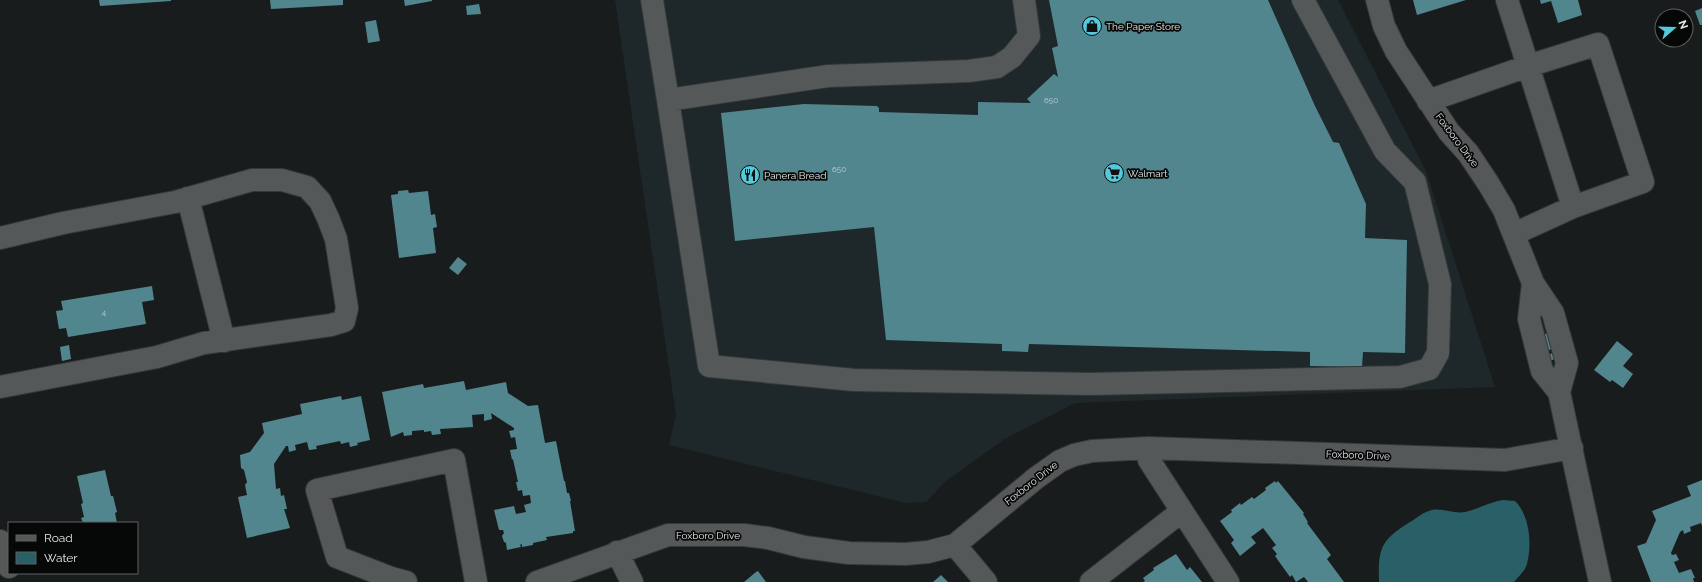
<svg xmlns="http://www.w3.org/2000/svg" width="1702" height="582" font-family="Raleway,sans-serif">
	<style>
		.built { fill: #1e282a }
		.water { fill: #295f67 }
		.building { fill: #51868e }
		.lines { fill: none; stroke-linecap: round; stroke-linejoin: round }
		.minor-casing { stroke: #363838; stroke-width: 24 }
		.minor { stroke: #555859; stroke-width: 22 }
		.labels { text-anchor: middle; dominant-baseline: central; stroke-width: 3.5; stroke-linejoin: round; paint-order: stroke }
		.number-label { font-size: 8px; fill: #bfced1 }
		.poi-label { font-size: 10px; fill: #e4e6e7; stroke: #060707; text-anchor: start }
		.street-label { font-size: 10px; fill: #e4e6e7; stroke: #060707 }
	</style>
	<rect width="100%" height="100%" fill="#191c1d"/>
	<path class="built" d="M615,0H1338L1426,171L1495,387L1075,403L1003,440L946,481L926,502L906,503L669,445L676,415Z"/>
	<path class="water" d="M1503,500L1515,501C1530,516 1532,544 1527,564C1525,571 1519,576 1514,582H1379C1378,548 1381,540 1410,522C1417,518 1423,512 1432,510C1443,508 1454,514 1465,512C1478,509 1490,502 1503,500Z"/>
	<path class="building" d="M99,0H171V1L100,6Z
		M270,0H343V5L271,9Z
		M404,0H432V1L405,6Z
		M1049,0H1268L1315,106L1333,142L1339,143L1366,204L1365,238L1407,240L1405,353L1363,352L1362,367L1310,366V352L1029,344L1028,352L1002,351V344L886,340L874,227L735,241L721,113L804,104L877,106L879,108V112L978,115V102L1031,103L1027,99L1054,74L1058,77L1052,48L1058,46Z
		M1413,0H1466L1417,15Z
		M1540,0H1578L1582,15L1558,23L1551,1L1541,4Z
		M479,4L481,14L467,15L466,6Z
		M1702,8V25H1700L1695,11Z
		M376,20L380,41L368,43L365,22Z
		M408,190L409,193L428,191L431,215L435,214L437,227L433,228L436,253L399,258L391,195L398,194V191Z
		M458,257L467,264L458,275L449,268Z
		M152,286L154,300L142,302L146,324L68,337L66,328L59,329L56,311L63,310L61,301Z
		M1548,333L1552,349L1546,351L1541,335Z
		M1617,341L1633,354L1623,366L1633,374L1623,388L1612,380L1610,382L1594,370Z
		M69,345L71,359L62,361L60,347Z
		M1553,353L1555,359L1549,361L1547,355Z
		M464,381L466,390L506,382L508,393L528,406L538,405L545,443L556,441L564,481H565L567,493H569L571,501H570L575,531H573V533L546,537L547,540L533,543V545L522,547V544L520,545L521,547L507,550L506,543L504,542L502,536L504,533L503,530H499L494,510L514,506L516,514L526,512L524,505L531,503L530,495L523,496L522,490L518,491L516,482H518L513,459L512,460L510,450L517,449L515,437L511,438L509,431L514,430V428L491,413L492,419L484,421V414L472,415L473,427L440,429L441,434L432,435L431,431L424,432V430L412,431V435L404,436L403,432L391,437L382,392L423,384L424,388Z
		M341,396L342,400L361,396L370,440L357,443L358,445L350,447L349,442L341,444L340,441L316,446L317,449L309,450L307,442L295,445L296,450L289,452L288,446H286L274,464L276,489L280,488L281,496L284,495L287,509H284L290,528L247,538L238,497L247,495L245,485L247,482L244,470L241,468L240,455L250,452L264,433L262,423L302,414L300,404Z
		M105,470L111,496H113L117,512L115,513L117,523H83L81,518L84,517L81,504L83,503L77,476Z
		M1702,480V526L1701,523L1690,527L1691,531L1684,534L1683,530L1680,532L1671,553L1672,555L1676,554L1679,560L1674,562L1679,573L1691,569L1695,578H1693L1694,582H1651L1637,546L1646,543L1656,520L1652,511L1691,496L1687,486Z
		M1275,481L1276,483L1278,481L1304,513L1303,514L1308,522L1307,523L1331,555L1327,559L1344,582H1308L1304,577L1296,582L1292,575L1290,577L1275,556L1277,554L1272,548L1276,545L1263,528L1251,537L1256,543L1240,556L1231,543L1234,540L1220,521L1232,512L1231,510L1240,503L1241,505L1252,497L1254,499L1266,490L1265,488Z
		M1176,554L1187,570L1190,567L1202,582H1143L1145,581L1143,578L1154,570L1153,568Z
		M758,571L766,582H744L756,572Z
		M941,575L948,582H933Z"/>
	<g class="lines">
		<g class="minor-casing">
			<path id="minor" d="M652,0L668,100L828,76L969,71L997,67L1012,57L1029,36L1024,0
				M1377,0L1384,26L1396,51L1449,132L1468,153L1488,183L1504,210L1533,283L1553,313L1567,363L1559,392
				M1507,0L1573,207
				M668,100L709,366L854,380L1091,384L1400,377L1429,369L1438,353L1440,284L1415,182L1385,151L1303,0
				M1428,101L1528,66L1598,44L1643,182L1573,207L1514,234
				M188,198L224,341
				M0,238L63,223L175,202L252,180H282L307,187L320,201L328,218L336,239L347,308L344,321L331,325L204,343L157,357L0,387
				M1533,283L1529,319L1542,371L1559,392L1600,582
				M1182,511L1228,582
				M0,541L9,567
				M955,545L986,582
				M617,552L632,582
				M406,582L391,578L337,557L317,490L454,460L476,582
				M537,582L668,535H744L768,538L804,547L849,553L905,554L928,552L955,545L1036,478L1060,461L1074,455L1092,451L1148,448L1505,460L1572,448
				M1091,582L1182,511L1149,460L1148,448"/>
		</g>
		<use href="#minor" class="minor"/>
	</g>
	<defs>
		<g id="shop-disc" transform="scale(1)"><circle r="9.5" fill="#53cadc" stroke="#060707"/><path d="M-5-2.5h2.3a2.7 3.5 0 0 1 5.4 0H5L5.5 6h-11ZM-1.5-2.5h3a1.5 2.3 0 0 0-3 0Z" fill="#111"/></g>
		<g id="supermarket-disc" transform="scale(1)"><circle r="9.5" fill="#53cadc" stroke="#060707"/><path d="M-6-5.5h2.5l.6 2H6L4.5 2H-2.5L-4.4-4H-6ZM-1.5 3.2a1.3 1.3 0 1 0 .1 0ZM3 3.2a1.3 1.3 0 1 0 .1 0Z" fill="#111"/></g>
		<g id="restaurant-disc" transform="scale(1)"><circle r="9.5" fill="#53cadc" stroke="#060707"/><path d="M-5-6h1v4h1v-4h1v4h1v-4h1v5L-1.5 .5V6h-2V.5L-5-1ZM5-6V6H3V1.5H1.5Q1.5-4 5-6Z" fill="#111"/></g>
	</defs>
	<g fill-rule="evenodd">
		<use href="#shop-disc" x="1092" y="26"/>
		<use href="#supermarket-disc" x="1114" y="173"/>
		<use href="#restaurant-disc" x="750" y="175"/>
	</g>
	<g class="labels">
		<g class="number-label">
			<text x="1051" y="100">650</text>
			<text x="839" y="169">650</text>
			<text x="104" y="312">4</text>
		</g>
		<g class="poi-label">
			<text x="1106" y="26">The Paper Store</text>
			<text x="1128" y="173">Walmart</text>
			<text x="764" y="175">Panera Bread</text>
		</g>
		<g class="street-label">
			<text transform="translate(1457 140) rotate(53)">Foxboro Drive</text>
			<text transform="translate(1358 455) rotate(2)">Foxboro Drive</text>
			<text transform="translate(1031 483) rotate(-38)">Foxboro Drive</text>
			<text x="708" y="535">Foxboro Drive</text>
		</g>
	</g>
	<rect x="8" y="522" width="130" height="52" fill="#060707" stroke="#5f6061"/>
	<rect x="16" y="535" width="20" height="6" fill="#555859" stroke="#5f6061"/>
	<text x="44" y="542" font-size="12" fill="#e4e6e7">Road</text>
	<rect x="16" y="552" width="20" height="12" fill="#295f67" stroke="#5f6061"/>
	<text x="44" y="562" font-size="12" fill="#e4e6e7">Water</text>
	<g transform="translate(1674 28) rotate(70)"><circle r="19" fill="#060707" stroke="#5f6061"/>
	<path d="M0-3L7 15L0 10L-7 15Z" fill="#53cadc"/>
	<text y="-6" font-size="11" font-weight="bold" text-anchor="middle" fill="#e4e6e7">N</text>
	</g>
</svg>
